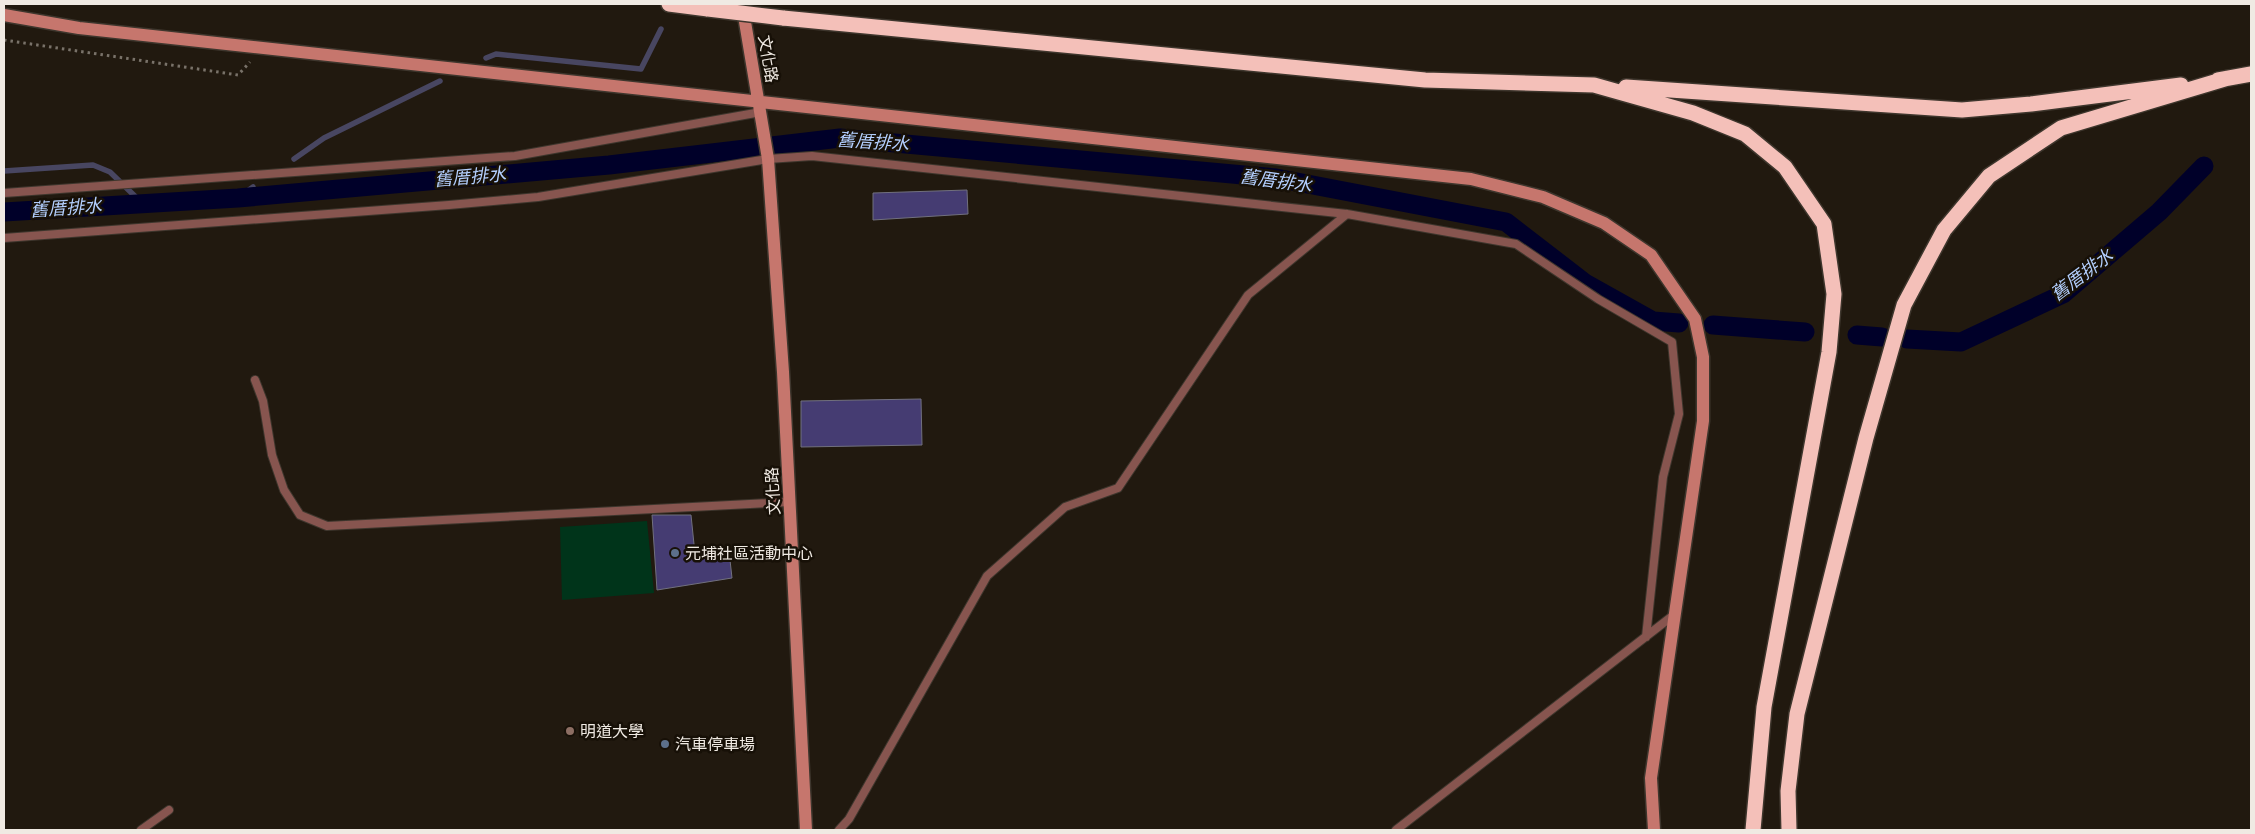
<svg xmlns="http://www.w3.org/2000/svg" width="2255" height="834" font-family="Cabin,'Noto Sans TC',sans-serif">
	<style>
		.grass { fill: #00341a }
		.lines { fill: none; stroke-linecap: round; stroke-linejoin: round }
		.stream { stroke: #484661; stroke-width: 5.5 }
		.canal { stroke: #000029; stroke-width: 19 }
		.building { fill: #453c72; stroke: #71707e }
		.lane-casing { stroke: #3e362d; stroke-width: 10 }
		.secondary-casing { stroke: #3e362d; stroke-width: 15 }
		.highway-casing { stroke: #3e362d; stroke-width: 18 }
		.path { stroke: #797269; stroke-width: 3; stroke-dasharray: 2.5 4; stroke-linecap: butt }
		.lane { stroke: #87554f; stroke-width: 8 }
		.secondary { stroke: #c6766d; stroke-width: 12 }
		.highway { stroke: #f4c0b9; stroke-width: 15 }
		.highway-bridge-casing { stroke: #3e362d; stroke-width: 18; stroke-linecap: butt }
		.highway-bridge { stroke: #f4c0b9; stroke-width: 15 }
		.service-dot { fill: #5c6f8a; stroke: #171007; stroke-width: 2 }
		.education-dot { fill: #8d6e63; stroke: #171007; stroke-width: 2 }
		.labels { text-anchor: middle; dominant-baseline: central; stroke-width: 5; stroke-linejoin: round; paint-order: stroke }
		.street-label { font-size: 16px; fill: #f0eae3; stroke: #171007 }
		.poi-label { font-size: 16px; fill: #f0eae3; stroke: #171007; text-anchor: start }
		.water-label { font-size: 18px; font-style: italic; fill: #b3cffe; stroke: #171007 }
	</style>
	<rect width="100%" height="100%" fill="#21190f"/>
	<path class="grass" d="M647,521L654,593L562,600L560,527Z"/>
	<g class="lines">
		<path class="stream" d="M486,58L496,54L641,69L661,29
			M294,159L324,138L440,81
			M4,171L93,165L110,172L143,204
			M238,198L253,187"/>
		<path class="canal" d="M4,212L238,198L609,165L840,138L1276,178L1506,222L1585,283L1653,321L1679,323
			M1713,325L1805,332
			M1857,335L1882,337
			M1907,339L1961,342L2063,294L2159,212L2204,166"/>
	</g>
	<path class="building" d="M967,190L968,214L873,220V193Z
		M921,399L922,445L801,447V401Z
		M652,515H691L695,554L729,551L732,578L657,590Z"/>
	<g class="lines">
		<g class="lane-casing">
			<path id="lane" d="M4,193L515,156L761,112
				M4,238L449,205L538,197L768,159L812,156L1347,214L1516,244L1598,299L1672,342L1679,414L1663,477L1646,637
				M255,380L263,401L272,455L284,490L300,515L327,526L789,502
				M141,830L169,810
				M839,830L849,819L987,576L1065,507L1118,488L1248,295L1347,214
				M1396,830L1675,614"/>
		</g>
		<g class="secondary-casing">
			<path id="secondary" d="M742,4L768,159L783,372L806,830
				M4,15L79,28L1471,179L1543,197L1604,223L1651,255L1695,319L1703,357V421L1651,778L1654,830"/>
		</g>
		<g class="highway-casing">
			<path id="highway" d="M669,4L708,9
				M783,18L1425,80L1594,85L1693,113L1745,134L1785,167L1824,224L1834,294L1829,352L1764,707L1753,830
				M2218,80L2251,74
				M1626,87L1962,110L2031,104L2181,85
				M1789,830L1788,791L1797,714L1866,438L1904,305L1944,230L1989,176L2061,128L2228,78"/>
		</g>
		<path class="path" d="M4,40L238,75L250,62"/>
		<use href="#lane" class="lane"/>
		<use href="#secondary" class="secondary"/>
		<use href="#highway" class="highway"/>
		<g class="highway-bridge-casing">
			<path id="highway-bridge" d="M708,9L783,18"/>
		</g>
		<use href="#highway-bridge" class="highway-bridge"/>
	</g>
	<g class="service-dot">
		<circle cx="675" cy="553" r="5"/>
		<circle cx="665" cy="744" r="5"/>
	</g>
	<circle class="education-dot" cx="570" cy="731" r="5"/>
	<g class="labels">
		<g class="street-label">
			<text transform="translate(768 59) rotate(80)">文化路</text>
			<text transform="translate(773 491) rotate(-93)">文化路</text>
		</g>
		<g class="poi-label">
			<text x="685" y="553">元埔社區活動中心</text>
			<text x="580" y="731">明道大學</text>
			<text x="675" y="744">汽車停車場</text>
		</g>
		<g class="water-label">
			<text transform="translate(873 142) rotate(4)">舊厝排水</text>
			<text transform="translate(470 177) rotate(-5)">舊厝排水</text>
			<text transform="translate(1276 181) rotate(8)">舊厝排水</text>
			<text transform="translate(66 208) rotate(-4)">舊厝排水</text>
			<text transform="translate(2082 275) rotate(-37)">舊厝排水</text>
		</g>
	</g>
	<rect width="2255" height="834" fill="none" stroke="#f0eae3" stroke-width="10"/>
</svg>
